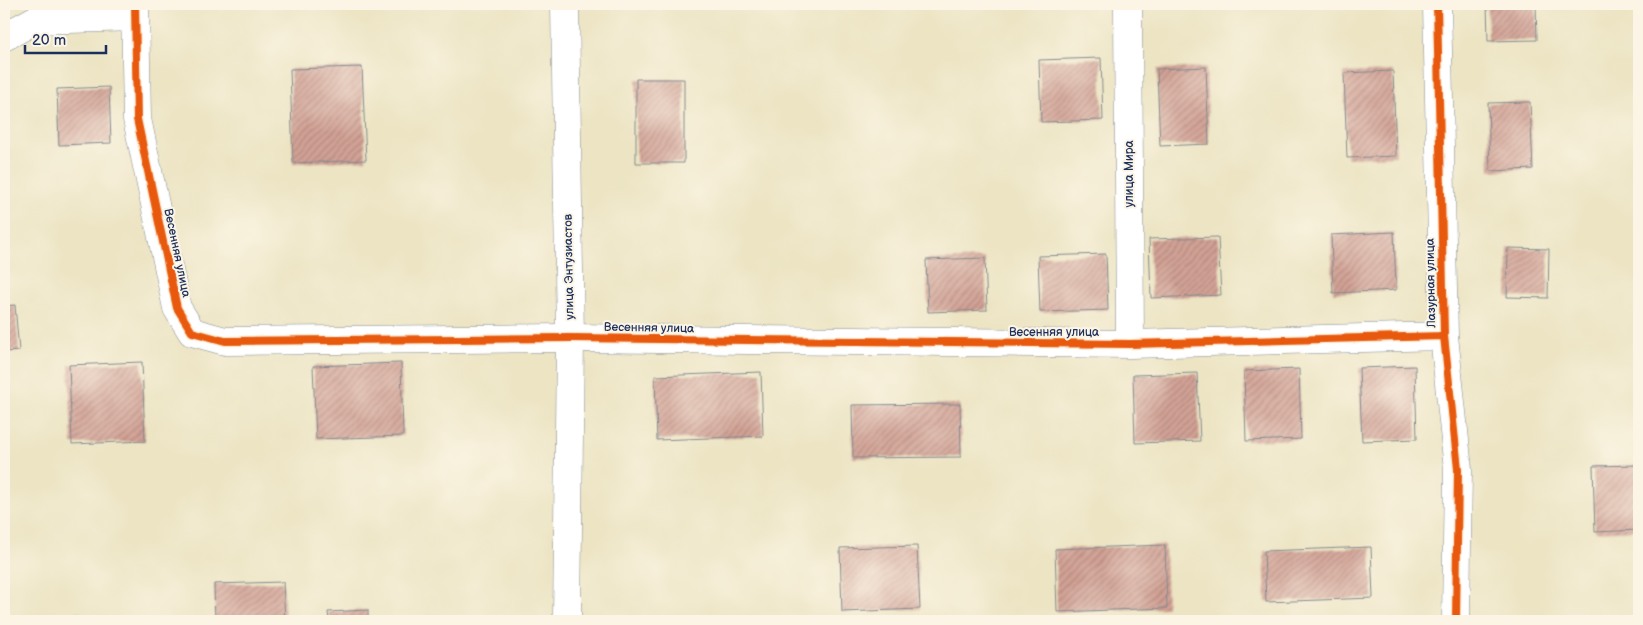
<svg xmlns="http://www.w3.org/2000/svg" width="1643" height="625" font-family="'Balsamiq Sans',sans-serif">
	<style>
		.building { fill: url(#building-hatch) }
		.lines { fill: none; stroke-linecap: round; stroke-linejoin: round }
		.minor-casing { stroke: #848a90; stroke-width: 29 }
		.tertiary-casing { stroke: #848a90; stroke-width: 29 }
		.minor { stroke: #fff; stroke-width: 28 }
		.tertiary { stroke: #fff; stroke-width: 28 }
		.cycleway-casing { stroke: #fcf5e5; stroke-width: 11 }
		.cycleway { stroke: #e8590c; stroke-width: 8 }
		.labels { text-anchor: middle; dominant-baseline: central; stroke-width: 4; stroke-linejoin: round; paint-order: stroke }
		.street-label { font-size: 12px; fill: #1b2f5e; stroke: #fcf5e5 }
	</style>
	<defs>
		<pattern id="building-hatch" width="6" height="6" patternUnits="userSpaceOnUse" patternTransform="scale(1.25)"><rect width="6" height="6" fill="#d3a295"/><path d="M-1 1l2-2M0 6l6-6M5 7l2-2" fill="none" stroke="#aa847d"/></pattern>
	</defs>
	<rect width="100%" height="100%" fill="#fcf5e5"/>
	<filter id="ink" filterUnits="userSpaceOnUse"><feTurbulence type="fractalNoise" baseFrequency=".02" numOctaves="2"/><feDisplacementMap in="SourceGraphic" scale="10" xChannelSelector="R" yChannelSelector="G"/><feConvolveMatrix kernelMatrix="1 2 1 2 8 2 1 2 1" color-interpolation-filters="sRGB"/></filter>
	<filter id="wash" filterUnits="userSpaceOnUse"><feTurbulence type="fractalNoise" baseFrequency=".0096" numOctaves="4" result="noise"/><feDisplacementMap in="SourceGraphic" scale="20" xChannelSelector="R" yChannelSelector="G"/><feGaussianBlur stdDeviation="1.12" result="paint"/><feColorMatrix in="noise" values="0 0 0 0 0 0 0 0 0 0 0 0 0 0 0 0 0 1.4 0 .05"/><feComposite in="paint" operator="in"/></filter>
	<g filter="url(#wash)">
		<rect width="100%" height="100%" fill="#ece4c3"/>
		<g id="blocks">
			<path class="building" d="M1487,4H1536L1537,40L1488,41Z
				M1101,58L1103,120L1041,122L1039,60Z
				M362,67L366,160L293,163L290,69Z
				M1206,67L1209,144L1160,146L1157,69Z
				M1393,71L1396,156L1347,158L1344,73Z
				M636,79H684V163H636Z
				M109,87L111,143L59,145L57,89Z
				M1530,102L1533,169L1490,171L1488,103Z
				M1394,232L1396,290L1333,293L1331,235Z
				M1218,237L1221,295L1151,298L1149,239Z
				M1508,248L1549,249L1548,298L1507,297Z
				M1106,254L1108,310L1040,312L1038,256Z
				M985,258L987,310L928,312L926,260Z
				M15,305L19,351L4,352V306Z
				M142,362L145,441L72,444L69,365Z
				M401,363L403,436L316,439L313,366Z
				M1415,366L1417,439L1362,441L1359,368Z
				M1299,369L1301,439L1246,441L1244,371Z
				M761,372L763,436L657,440L655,376Z
				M1197,373L1200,441L1135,443L1133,375Z
				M960,404L961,457L853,458L852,405Z
				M1639,465V530L1595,532L1593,466Z
				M1165,545L1167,608L1057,612L1055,549Z
				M917,546L920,609L842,612L840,548Z
				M1371,547L1373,598L1266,602L1264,551Z
				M283,582L285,621H215L214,584Z
				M368,610V621H329L328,612Z
				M52,616L108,619L107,621H51Z"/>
		</g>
	</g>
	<g filter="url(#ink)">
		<use href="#blocks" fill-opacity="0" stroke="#848a90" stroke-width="1"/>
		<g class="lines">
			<g class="minor-casing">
				<path id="minor" d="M135,4L137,119L177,308L192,332L225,341L570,338L1130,344L1444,336
					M1128,4L1130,344
					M1437,4L1444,336L1458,469L1456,621
					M4,37L35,20L135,17"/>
			</g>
			<g class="tertiary-casing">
				<path id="tertiary" d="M565,4L570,338L567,621"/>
			</g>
			<use href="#minor" class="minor"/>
			<use href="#tertiary" class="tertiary"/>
			<g class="cycleway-casing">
				<path id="cycleway" d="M135,4L137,119L177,308L192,332L225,341L570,338L1130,344L1444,336
					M1437,4L1444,336L1458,469L1456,621"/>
			</g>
			<use href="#cycleway" class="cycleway"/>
		</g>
	</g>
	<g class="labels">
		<g class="street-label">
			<text transform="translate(1129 174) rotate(-90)">улица Мира</text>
			<text transform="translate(177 253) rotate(78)">Весенняя улица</text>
			<text transform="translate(569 267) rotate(-91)">улица Энтузиастов</text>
			<text transform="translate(1431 283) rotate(-91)">Лазурная улица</text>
			<text transform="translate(649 328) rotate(1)">Весенняя улица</text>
			<text x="1054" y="332">Весенняя улица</text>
		</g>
	</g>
	<rect width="1643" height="625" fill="none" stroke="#fcf5e5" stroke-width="20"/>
	<path d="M25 45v8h81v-8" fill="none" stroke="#1b2f5e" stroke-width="2.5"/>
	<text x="32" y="45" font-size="15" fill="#1b2f5e" stroke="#fcf5e5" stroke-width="4" paint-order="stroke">20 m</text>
</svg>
